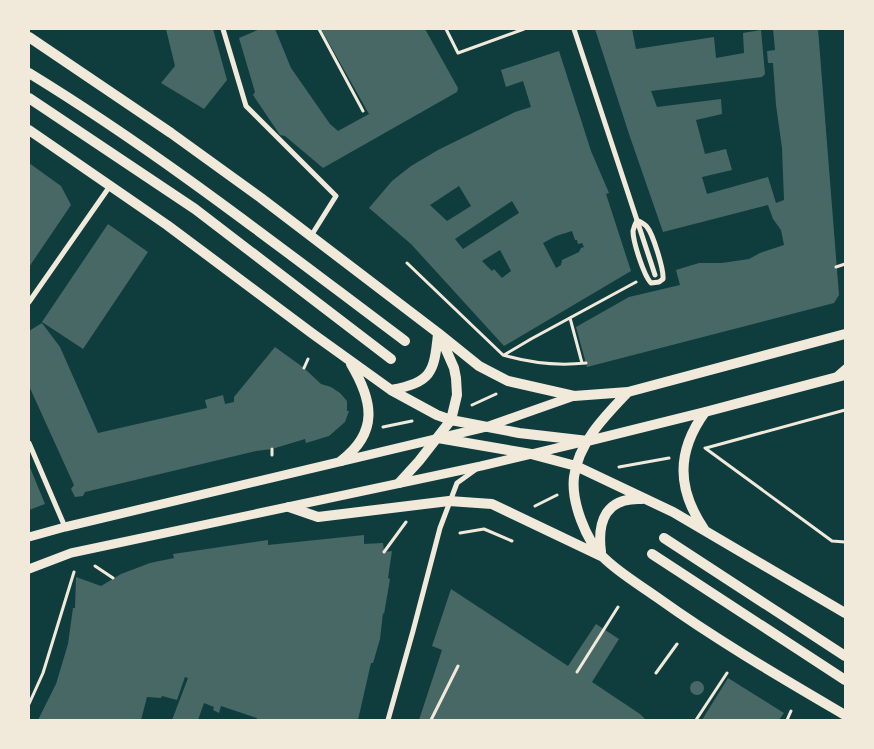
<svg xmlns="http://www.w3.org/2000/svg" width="874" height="749" font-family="'Public Sans',sans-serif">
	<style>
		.building { fill: #486865; fill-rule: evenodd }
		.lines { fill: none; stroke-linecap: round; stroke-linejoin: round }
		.path { stroke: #f1e9da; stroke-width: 3 }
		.minor { stroke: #f1e9da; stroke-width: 5 }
		.tertiary { stroke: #f1e9da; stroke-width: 9 }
		.secondary { stroke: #f1e9da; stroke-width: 10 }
	</style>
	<rect width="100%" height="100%" fill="#0f3d3e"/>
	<path class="building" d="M166,29H213L227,80L204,109L161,83L175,66Z
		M260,29H275L291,68L330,124L338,131L369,114L321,29H425L458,88L457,92L323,168L285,136L280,135L253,95L255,92L239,38Z
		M595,29H632L636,49L714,37L716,58L744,53L743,33L761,30L765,74L762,77L651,91L657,107L721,99L722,114L696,120L705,154L726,149L732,170L702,177L707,194L768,177L776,203L784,200L782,148L776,105L773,63H768L767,51L775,50L773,29H818L839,295L834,303L587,367L576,327L629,297L680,285L676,270L699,263H722L749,259L760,253L784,245L781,230L773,219L768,205L663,232L629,134Z
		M559,51L591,151L609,193L606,194L631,271L504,346L411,244L369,208L392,181L411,166L438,150L515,112L531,107L523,81L506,87L501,70ZM459,186L471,206L447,221L430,205ZM512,201L519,213L463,249L455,239ZM572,231L575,240H577L578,244L582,243L584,247L581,248L579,252L562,260L561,265L556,268L543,243L556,236ZM500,250L511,271L502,278L494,269L492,271L482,261Z
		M29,163L61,186L71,205L29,267Z
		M108,224L148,252L83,349L42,322Z
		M42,323L60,347L98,433L207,408L205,400L223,395L225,404L234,402V397L275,347L304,368L321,384L331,387L340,393L347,401V411H349L345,422L329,436L306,443L305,439L272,449L256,451L85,492L83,496L75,497L71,489L74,485L29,386V331Z
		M29,465L45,504L29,510Z
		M364,535V544L383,543L384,552L392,551L388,578L390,579L384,614L383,613L380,639L373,663H371L358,720H256L257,718L221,706L219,713L213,710L214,707L204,703L198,720H172L188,678L185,677L177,700L162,696L161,698L147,697L141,720H38L56,684L68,644L73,608H75L76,577L101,586L121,574L150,563L174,558L173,554L268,540V545Z
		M451,589L568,666L596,624L619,639L592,682L640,714L646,720H419L442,650L432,646Z
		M728,678L784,713L779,720H702Z
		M690 688a7 7 0 1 1 14 0a7 7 0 1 1-14 0Z"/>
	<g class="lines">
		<path class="path" d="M319,29L363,111
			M446,29L458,53L524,29
			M407,263L503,355C530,363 558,366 586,363
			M836,267L845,264
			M570,318L582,363
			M504,355L531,339L636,282
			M304,368L308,359
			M472,405L496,394
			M383,427L412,421
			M705,448L832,541L845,542
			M706,448L845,410
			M272,455V449
			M619,467L669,458
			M535,506L557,495
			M460,533L484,529L512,541
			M384,552L406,522
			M95,566L113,578
			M577,672L618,607
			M656,673L677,644
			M29,704L43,673L74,572
			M431,720L458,666
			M696,720L727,673
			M787,720L791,711"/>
		<path class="minor" d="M223,29L246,106L336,196L311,236
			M574,29L655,275
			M637,220C640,222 645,224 647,227C653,234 664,270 663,279L659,282L651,283C644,276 633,242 633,231C634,227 635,224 637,220Z
			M29,302L110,186
			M837,374L845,367
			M29,443L65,527
			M388,720L413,631L440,528L457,483L475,470"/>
		<path class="tertiary" d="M29,537L65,527L486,427L574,396
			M29,569L71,553L481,466L582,442"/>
		<path class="secondary" d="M29,37L171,133L261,198L438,333L479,366L508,381L574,396L628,392L845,334
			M29,73C160,153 282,249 405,341
			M29,98L195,209L391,359
			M29,130L167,225L313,334L391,390L437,415L451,420L519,433L588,441L705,412L845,375
			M391,390C431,382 434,374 438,334
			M628,392C605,416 578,443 574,477C571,502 586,540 603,557C619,573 640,585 658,598C718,641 782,678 845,715
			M438,438L531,454L576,466L673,512L845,613
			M341,461C379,432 373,401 351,364
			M399,483L419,461L451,420L457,395L456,378L454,368L440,336
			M289,507L318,517L449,501L492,504L601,556
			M704,529C677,489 676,452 705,412
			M664,538L845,656
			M601,552C597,521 606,497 642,499
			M652,554L845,680"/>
	</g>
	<rect width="874" height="749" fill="none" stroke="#f1e9da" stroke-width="60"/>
</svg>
